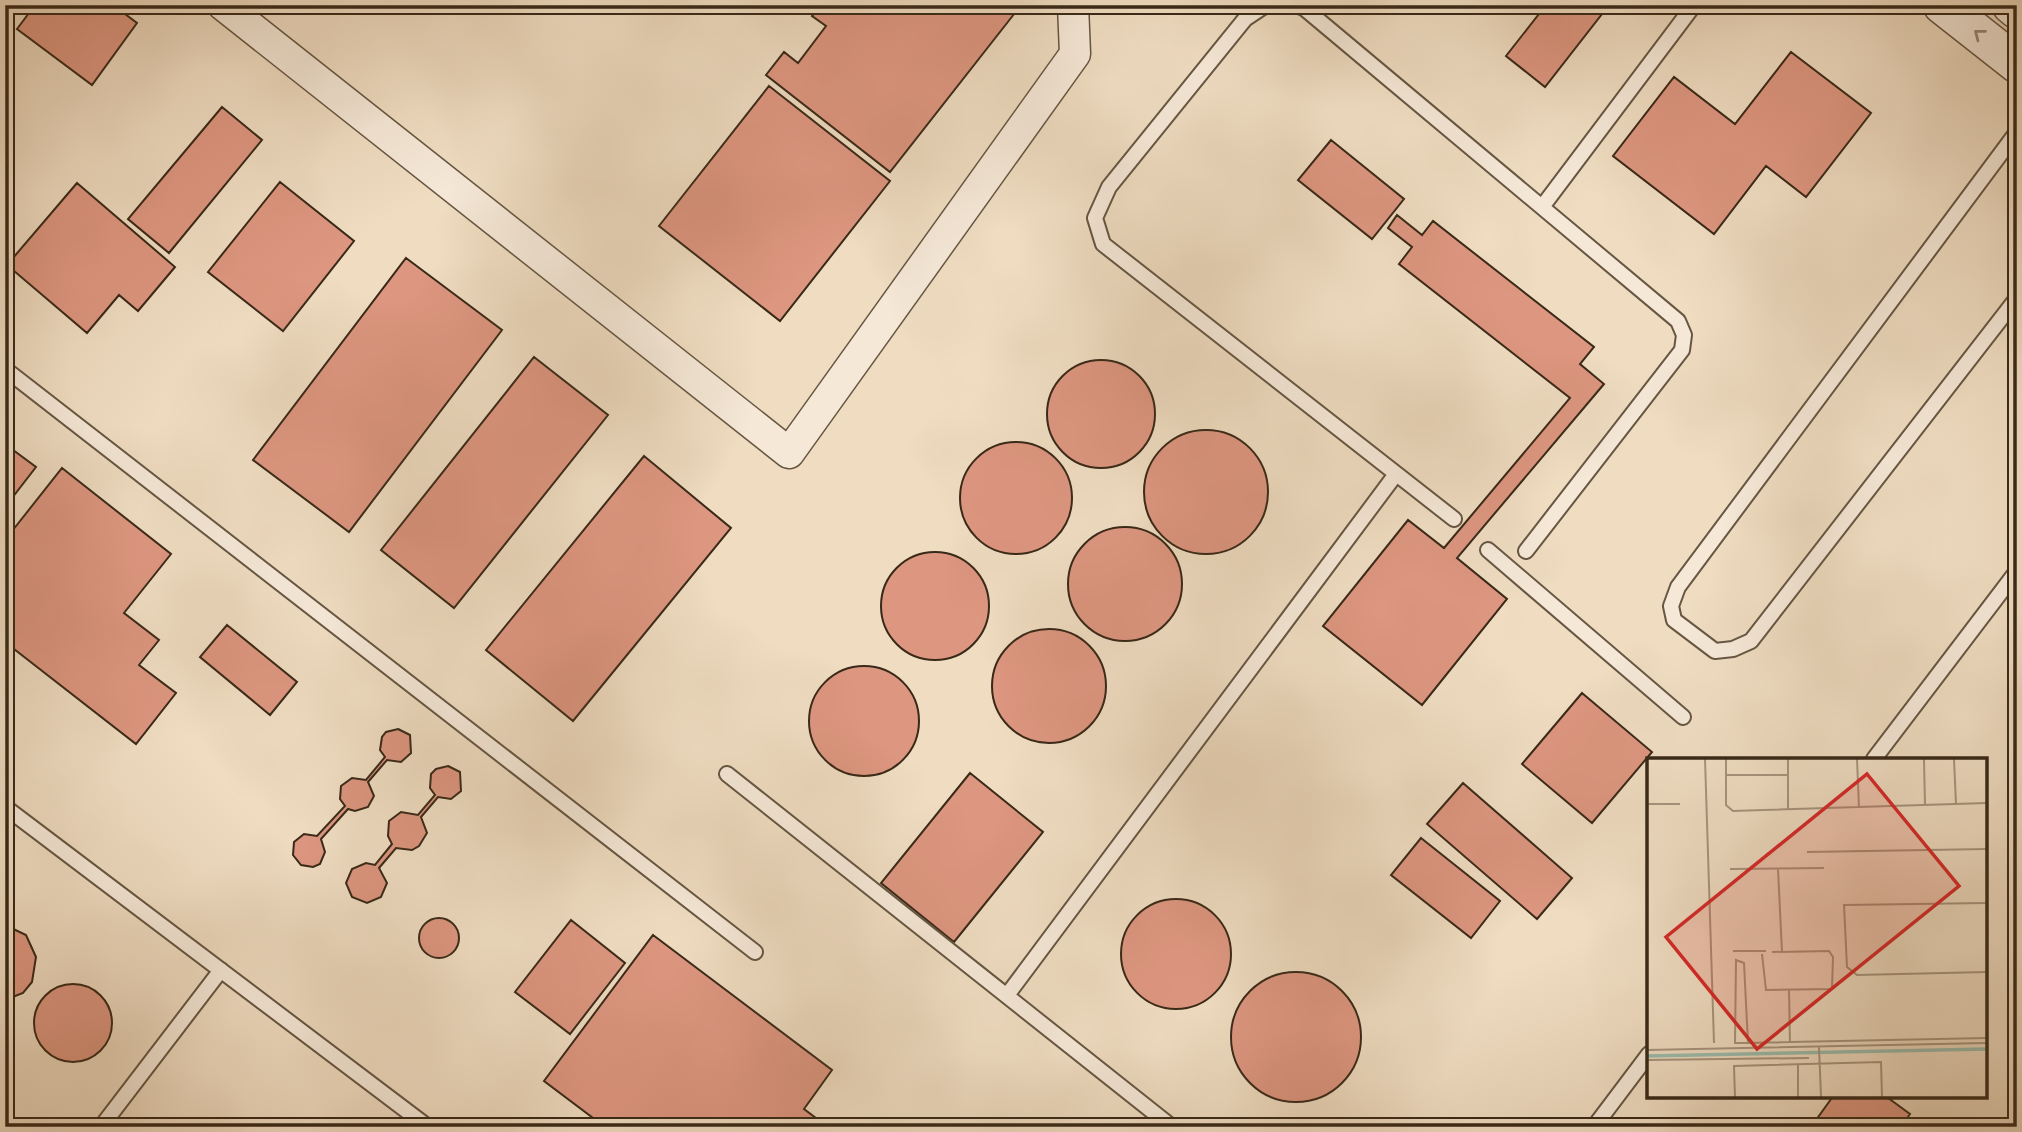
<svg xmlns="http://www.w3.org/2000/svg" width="2022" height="1132" font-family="Cardo,serif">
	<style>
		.building { fill: #dd9680; stroke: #392918; stroke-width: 2 }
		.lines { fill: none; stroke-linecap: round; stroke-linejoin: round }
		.service-casing { stroke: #665642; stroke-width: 18 }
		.minor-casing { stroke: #665642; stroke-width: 33 }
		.tertiary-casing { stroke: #665642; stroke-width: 40 }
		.service { stroke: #f5e8d7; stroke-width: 14 }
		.minor { stroke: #f5e8d7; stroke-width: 30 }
		.tertiary { stroke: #f5e8d7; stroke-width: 37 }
		.oneway { stroke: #978878 }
		.inset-river { fill: none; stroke: #9bbcad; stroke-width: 3.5 }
		.inset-road { fill: none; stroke: #a6947d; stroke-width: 2 }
		.view { fill: #d62828; fill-opacity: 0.15; stroke: #d62828; stroke-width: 3.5 }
		.inset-edge { fill: none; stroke: #392918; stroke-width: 3.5 }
	</style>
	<rect width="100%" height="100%" fill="#efdcc1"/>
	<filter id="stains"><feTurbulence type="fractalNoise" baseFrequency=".00286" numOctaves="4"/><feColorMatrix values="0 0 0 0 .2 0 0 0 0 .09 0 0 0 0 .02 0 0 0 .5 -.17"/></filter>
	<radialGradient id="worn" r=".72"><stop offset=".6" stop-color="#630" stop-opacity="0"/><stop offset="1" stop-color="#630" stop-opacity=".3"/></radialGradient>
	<path class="building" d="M35,5H113L137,23L92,85L17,29Z
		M821,5H1014L1018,9L890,172L766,75L784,52L798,63L826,26L812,16Z
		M1546,5H1609L1545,87L1506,56Z
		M1791,52L1871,113L1806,197L1766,166L1714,234L1613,156L1674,77L1735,124Z
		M769,86L890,181L780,321L659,226Z
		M222,107L262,140L169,253L128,219Z
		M1331,140L1404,199L1372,239L1298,180Z
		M280,182L354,241L283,331L208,272Z
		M77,183L175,267L138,311L119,295L87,333L7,265Z
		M1397,215L1422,235L1433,221L1594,347L1580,364L1604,384L1457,558L1507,599L1422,705L1323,626L1408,520L1444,548L1570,398L1399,264L1412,247L1388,228Z
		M406,258L502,330L349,532L253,460Z
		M534,357L608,415L454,608L381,550Z
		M1047 414a54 54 0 1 1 108 0a54 54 0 1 1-108 0Z
		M1144 492a62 62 0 1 1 124 0a62 62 0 1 1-124 0Z
		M960 498a56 56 0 1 1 112 0a56 56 0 1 1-112 0Z
		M5,444L36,467L5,507Z
		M644,456L731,528L573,721L486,650Z
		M62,468L171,554L124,613L159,640L139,665L176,693L136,744L5,642V540Z
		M1068 584a57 57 0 1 1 114 0a57 57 0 1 1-114 0Z
		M881 606a54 54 0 1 1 108 0a54 54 0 1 1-108 0Z
		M227,625L297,682L270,715L200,657Z
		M992 686a57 57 0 1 1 114 0a57 57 0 1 1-114 0Z
		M809 721a55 55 0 1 1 110 0a55 55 0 1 1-110 0Z
		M1582,693L1652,752L1592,823L1522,764Z
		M398,729L410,735L411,753L401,762L387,760L368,782L374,796L368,807L355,811L348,809L321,839L325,852L320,864L313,867L301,865L293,855L294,842L304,834L317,836L345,806L340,799L341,786L352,778L366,780L385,757L380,750L382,737L386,732Z
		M448,766L460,772L461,791L451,799L438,797L421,817L427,833L419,846L412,850L396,848L379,868L387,883L381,897L367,903L352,897L346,883L352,869L366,863L375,865L392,844L388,836L389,821L401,812L418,815L435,795L430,788L431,774L436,769Z
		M970,773L1043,832L954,942L881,883Z
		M1463,783L1572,878L1537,919L1427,824Z
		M1421,838L1500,901L1471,938L1391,875Z
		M1121 954a55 55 0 1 1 110 0a55 55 0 1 1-110 0Z
		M419 938a20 20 0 1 1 40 0a20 20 0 1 1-40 0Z
		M571,920L625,963L570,1034L515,992Z
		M5,925L26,935L36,957L32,982L23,993L5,1000Z
		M653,935L832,1070L804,1109L828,1127H605L544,1081Z
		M1231 1037a65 65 0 1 1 130 0a65 65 0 1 1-130 0Z
		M34 1023a39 39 0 1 1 78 0a39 39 0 1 1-78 0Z
		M1834,1095H1884L1910,1114L1901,1127H1811Z"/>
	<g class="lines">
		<g class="service-casing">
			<path id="service" d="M1266,5L1245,19L1109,187L1095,218L1103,244L1454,519
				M1296,5L1304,8L1678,321L1684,335L1682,350L1526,551
				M2017,132L1678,587L1671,606L1674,620L1715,651L1733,649L1751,641L2017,298
				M1542,207L1694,5
				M5,369L755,952
				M1488,550L1683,717
				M1874,759L2017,571
				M727,774L1172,1127
				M5,807L428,1127
				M1008,994L1396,474
				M101,1127L221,970
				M1594,1127L1649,1054"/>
		</g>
		<g class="minor-casing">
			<path id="minor" d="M223,5L789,453L1075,54L1073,5"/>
		</g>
		<g class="tertiary-casing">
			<path id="tertiary" d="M1942,5L2017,64
				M2011,5L2017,10"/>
		</g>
		<use href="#service" class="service"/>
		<use href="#minor" class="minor"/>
		<use href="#tertiary" class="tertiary"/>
	</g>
	<defs><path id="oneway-chevron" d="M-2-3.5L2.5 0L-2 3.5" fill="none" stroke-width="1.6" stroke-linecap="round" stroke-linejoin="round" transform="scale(1.75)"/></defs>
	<use class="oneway" href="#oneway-chevron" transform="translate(1979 34) rotate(-142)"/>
	<g transform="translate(1647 758)">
		<rect width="340" height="340" fill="#efdcc1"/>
		<path class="inset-river" d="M0,298L340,291"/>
		<path class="inset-road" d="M58,1L67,285M79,1V47L86,53L340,45M141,1V52M210,1L212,50M277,1L278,47M307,1L309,46M79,17H141M0,46H33M160,94L340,91M83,111L177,110M131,111L135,194M340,145L197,147L200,209L210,217L340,214M86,193H119M115,196L119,232L185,231L186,199L182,193L125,194M142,232L143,285M101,285L97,205L89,202L88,285H101L340,280M172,289L174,339M0,292L340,285M0,302L162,300M151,306V339M88,339L87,308L234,304L235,339"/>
		<path class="view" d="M220,16L312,128L110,291L19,179Z"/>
		<rect width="340" height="340" class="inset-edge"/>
	</g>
	<rect width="2022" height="1132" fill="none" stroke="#efdcc1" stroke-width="28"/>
	<rect x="7" y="7" width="2008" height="1118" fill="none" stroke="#392918" stroke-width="3.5"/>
	<rect x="14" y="14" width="1994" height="1104" fill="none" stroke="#392918" stroke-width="2"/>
	<rect width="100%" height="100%" filter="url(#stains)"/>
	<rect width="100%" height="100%" fill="url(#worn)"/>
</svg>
